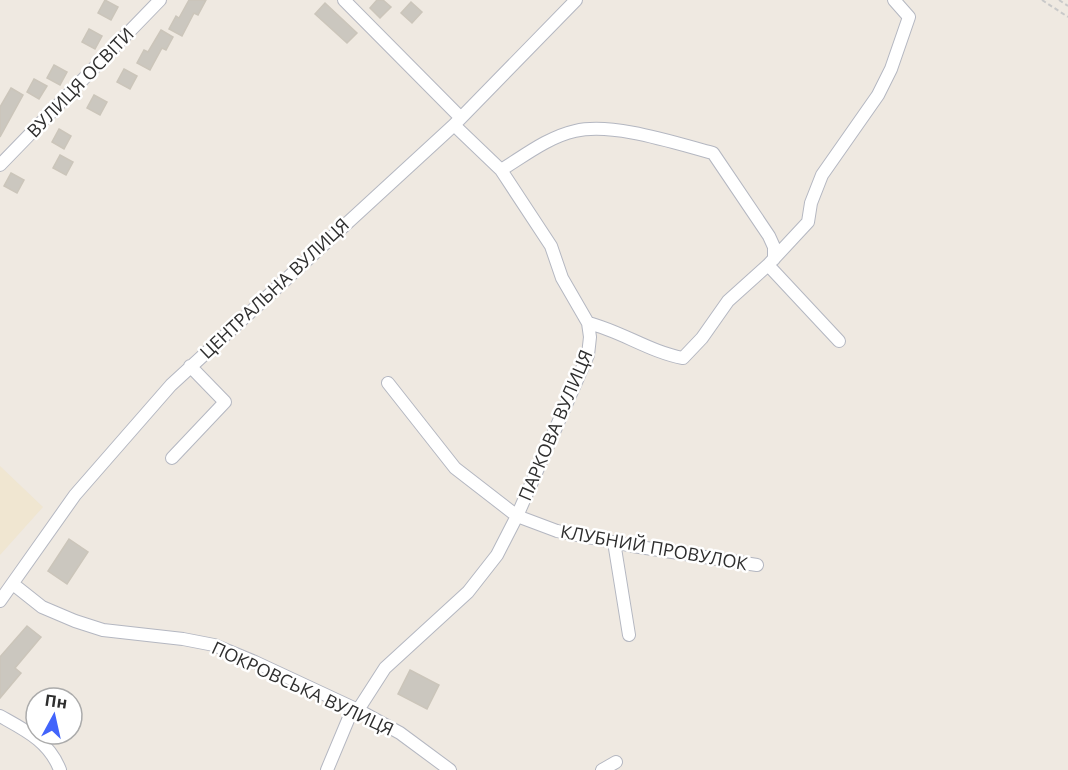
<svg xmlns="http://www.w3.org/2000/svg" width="1068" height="770" font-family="'Open Sans',sans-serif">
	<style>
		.education { fill: #f0e6d1 }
		.building { fill: #cbc7bf; stroke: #cbc5ba; stroke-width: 1.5 }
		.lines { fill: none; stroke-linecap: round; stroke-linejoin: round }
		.minor-casing { stroke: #b4b7c1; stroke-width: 14 }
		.path { stroke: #c9c9c9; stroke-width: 2; stroke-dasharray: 4.5 3; stroke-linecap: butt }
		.minor { stroke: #fff; stroke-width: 12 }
		.labels { text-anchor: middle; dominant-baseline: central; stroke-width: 5; stroke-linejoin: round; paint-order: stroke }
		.street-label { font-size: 18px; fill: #2e2e2e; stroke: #fff }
	</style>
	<rect width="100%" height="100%" fill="#efe9e1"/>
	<path class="education" d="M0,466L43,507L0,555Z"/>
	<path class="building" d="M105,0L118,7L111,20L98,13Z
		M189,0H206L198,15L194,13L182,36L169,29L176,16L179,18Z
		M377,0H383L391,7L380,18L370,8Z
		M411,2L422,12L412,23L401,13Z
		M325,3L357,33L347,43L315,14Z
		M89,29L102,36L95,49L82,42Z
		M161,30L173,37L166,50L162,48L150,70L137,63L144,50L148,52Z
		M54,65L67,72L60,85L47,78Z
		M124,69L137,76L130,89L117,82Z
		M34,79L47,86L39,99L27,92Z
		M11,88L23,95L0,137V107Z
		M94,95L107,102L100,115L87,108Z
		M59,129L71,136L64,149L52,142Z
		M60,155L73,162L66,175L53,168Z
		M11,173L24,180L17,193L4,186Z
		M69,539L88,552L67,584L48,571Z
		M27,626L41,637L15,668L21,673L0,698V657Z
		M410,670L439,685L427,709L398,694Z"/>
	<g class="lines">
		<g class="minor-casing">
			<path id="minor" d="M344,0L461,118
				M0,165L160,0
				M501,170C524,156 548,137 575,131C613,122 675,143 713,153L769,236L774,247V259
				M768,265L839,341
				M588,323C621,331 650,352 683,358L702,338L728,301L768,265L808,222L811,203L822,175L878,95L891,69L909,17L894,0
				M388,383L455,468L517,516L557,531L633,546L757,565
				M172,458L225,402L190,366
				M614,542L629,635
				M13,584L42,607L75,621L103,630L183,639L214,645L255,662L358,710L400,733L450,770
				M0,601L75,495L171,385L454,125L576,0
				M358,710L385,668L468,592L497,555L517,516L588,355L590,337L588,323L562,278L551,246L501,170L454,125
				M0,716C25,730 49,741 60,770
				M327,770L353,708
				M602,770L616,762"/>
		</g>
		<path class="path" d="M1042,0L1068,17
			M1059,0L1068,6"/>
		<use href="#minor" class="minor"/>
	</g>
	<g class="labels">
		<g class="street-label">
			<text transform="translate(80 82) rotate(-46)">ВУЛИЦЯ ОСВІТИ</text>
			<text transform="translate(274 288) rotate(-43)">ЦЕНТРАЛЬНА ВУЛИЦЯ</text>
			<text transform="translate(555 425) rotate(-67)">ПАРКОВА ВУЛИЦЯ</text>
			<text transform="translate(654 547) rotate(10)">КЛУБНИЙ ПРОВУЛОК</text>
			<text transform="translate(303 688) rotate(25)">ПОКРОВСЬКА ВУЛИЦЯ</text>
		</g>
	</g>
	<g transform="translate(54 716) rotate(8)"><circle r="28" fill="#ffffff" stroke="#ababab" stroke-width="1.5"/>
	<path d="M0-4.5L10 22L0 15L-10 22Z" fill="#4264fb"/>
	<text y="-9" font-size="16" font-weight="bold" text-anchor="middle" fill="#2e2e2e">Пн</text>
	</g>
</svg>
